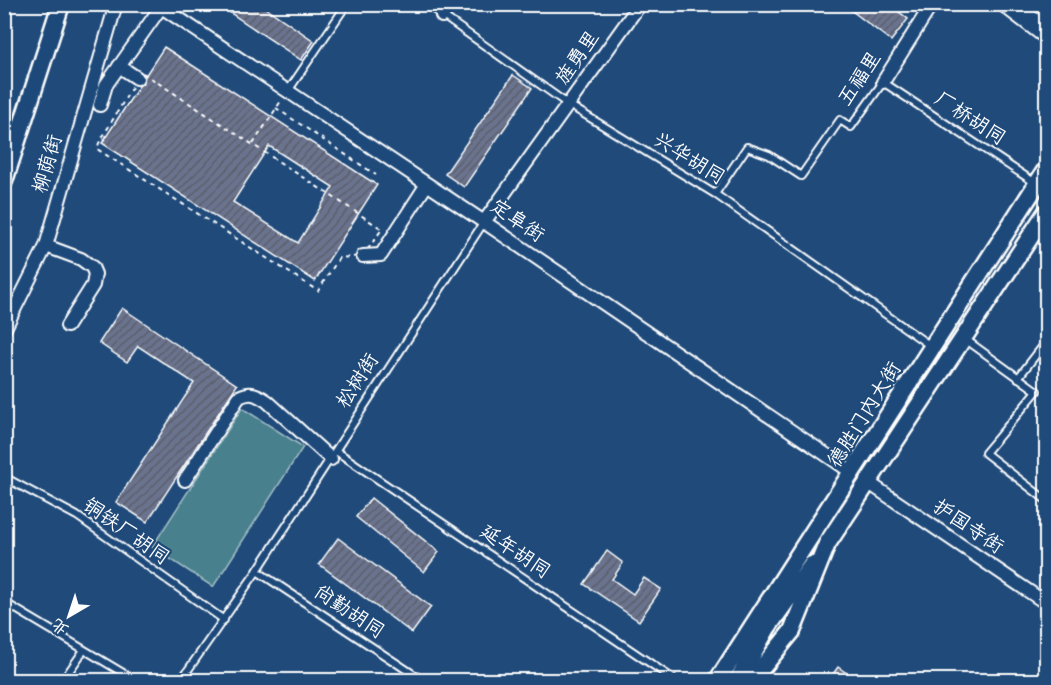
<svg xmlns="http://www.w3.org/2000/svg" width="1051" height="685" font-family="Mynerve,'LXGW WenKai TC',sans-serif">
	<style>
		.green { fill: #4a808e; stroke: #a4c0c6; stroke-width: 1.5 }
		.building { fill: url(#building-hatch); stroke: #fff; stroke-width: 1.5; fill-rule: evenodd }
		.lines { fill: none; stroke-linecap: round; stroke-linejoin: round }
		.lane-casing { stroke: #fff; stroke-width: 10 }
		.street-casing { stroke: #fff; stroke-width: 16 }
		.secondary-casing { stroke: #fff; stroke-width: 21 }
		.primary-casing { stroke: #fff; stroke-width: 24 }
		.path { stroke: #fff; stroke-width: 2; stroke-dasharray: 4.5 4.5; stroke-linecap: butt }
		.lane { stroke: #1f4a7a; stroke-width: 6 }
		.street { stroke: #1f4a7a; stroke-width: 12 }
		.secondary { stroke: #1f4a7a; stroke-width: 16 }
		.primary { stroke: #1f4a7a; stroke-width: 20 }
		.labels { text-anchor: middle; dominant-baseline: central; stroke-width: 4.5; stroke-linejoin: round; paint-order: stroke }
		.street-label { font-size: 20px; fill: #fff; stroke: #1f4a7a }
	</style>
	<defs>
		<pattern id="building-hatch" width="6" height="6" patternUnits="userSpaceOnUse" patternTransform="scale(1.5)"><rect width="6" height="6" fill="#6b738e"/><path d="M-1 1l2-2M0 6l6-6M5 7l2-2" fill="none" stroke="#5a5e6a"/></pattern>
	</defs>
	<rect width="100%" height="100%" fill="#1f4a7a"/>
	<filter id="ink" filterUnits="userSpaceOnUse"><feTurbulence type="fractalNoise" baseFrequency=".0167" numOctaves="2"/><feDisplacementMap in="SourceGraphic" scale="12" xChannelSelector="R" yChannelSelector="G"/><feConvolveMatrix kernelMatrix="1 2 1 2 8 2 1 2 1" color-interpolation-filters="sRGB"/></filter>
	<g filter="url(#ink)">
		<path class="green" d="M242,408L303,447L213,587L152,547Z"/>
		<path class="building" d="M217,4H260L314,41L301,60Z
			M843,4H889L908,19L891,41Z
			M164,47L377,185L315,281L102,143L139,86L144,82L145,76ZM269,146L333,187L298,243L233,202Z
			M513,75L532,88L464,187L445,174Z
			M122,308L237,385L147,522L116,502L194,383L138,346L127,362L99,343Z
			M371,498L439,552L424,572L356,517Z
			M338,538L431,607L412,633L319,564Z
			M607,551L623,563L612,579L633,594L644,578L661,589L639,621L584,584Z
			M838,667L858,681H828Z"/>
		<g class="lines">
			<g class="lane-casing">
				<path id="lane" d="M426,4L569,105L715,194L932,347
					M288,91L347,4
					M715,194L747,147L769,155L801,176L840,120L851,127L883,82L1037,184
					M965,339L1037,391L985,453L1046,500
					M1018,378L1046,342
					M336,451L675,680
					M4,477L77,516L224,620
					M257,571L422,680
					M4,602L135,680
					M63,680L84,650
					M181,680L257,571L484,222"/>
			</g>
			<g class="street-casing">
				<path id="street" d="M157,4L484,222L853,473
					M442,16L450,4
					M119,66L137,78
					M883,82L932,4
					M100,105L106,85L161,7
					M484,222L640,4
					M46,246L81,259L92,267L95,274L93,285L67,326
					M363,256L381,255L427,184
					M4,330L46,246L116,4
					M185,480L239,397C251,391 256,394 267,401L331,459
					M869,483L1046,603"/>
			</g>
			<g class="secondary-casing">
				<path id="secondary" d="M4,181L61,4
					M718,680L1046,170
					M738,680L767,628L812,565
					M752,680L792,631L827,544L1046,213"/>
			</g>
			<g class="primary-casing">
				<path id="primary" d="M1008,4L1046,33
					M1044,4L1046,7"/>
			</g>
			<path class="path" d="M143,73L382,229L363,256L339,258L318,291L97,149L99,143L138,77Z
				M276,108L376,175
				M253,144L281,101"/>
			<use href="#lane" class="lane"/>
			<use href="#street" class="street"/>
			<use href="#secondary" class="secondary"/>
			<use href="#primary" class="primary"/>
		</g>
	</g>
	<g class="labels">
		<g class="street-label">
			<text transform="translate(578 58) rotate(-55)">旌勇里</text>
			<text transform="translate(860 79) rotate(-56)">五福里</text>
			<text transform="translate(970 119) rotate(33)">厂桥胡同</text>
			<text transform="translate(689 159) rotate(32)">兴华胡同</text>
			<text transform="translate(48 164) rotate(-74)">柳荫街</text>
			<text transform="translate(517 221) rotate(34)">定阜街</text>
			<text transform="translate(358 381) rotate(-57)">松树街</text>
			<text transform="translate(865 415) rotate(-58)">德胜门内大街</text>
			<text transform="translate(968 527) rotate(34)">护国寺街</text>
			<text transform="translate(126 532) rotate(35)">铜铁厂胡同</text>
			<text transform="translate(515 552) rotate(34)">延年胡同</text>
			<text transform="translate(349 612) rotate(34)">尚勤胡同</text>
		</g>
	</g>
	<rect width="1051" height="685" fill="none" stroke="#1f4a7a" stroke-width="24"/>
	<rect x="12" y="12" width="1027" height="661" fill="none" stroke="#fff" stroke-width="2" filter="url(#ink)"/>
	<g transform="translate(69 616) rotate(219)" stroke="#1f4a7a" stroke-width="4.5" paint-order="stroke">
	<path d="M0-4.5L10 22L0 15L-10 22Z" fill="#ffffff"/>
	<text y="-9" font-size="16" font-weight="bold" text-anchor="middle" fill="#ffffff">北</text>
	</g>
</svg>
